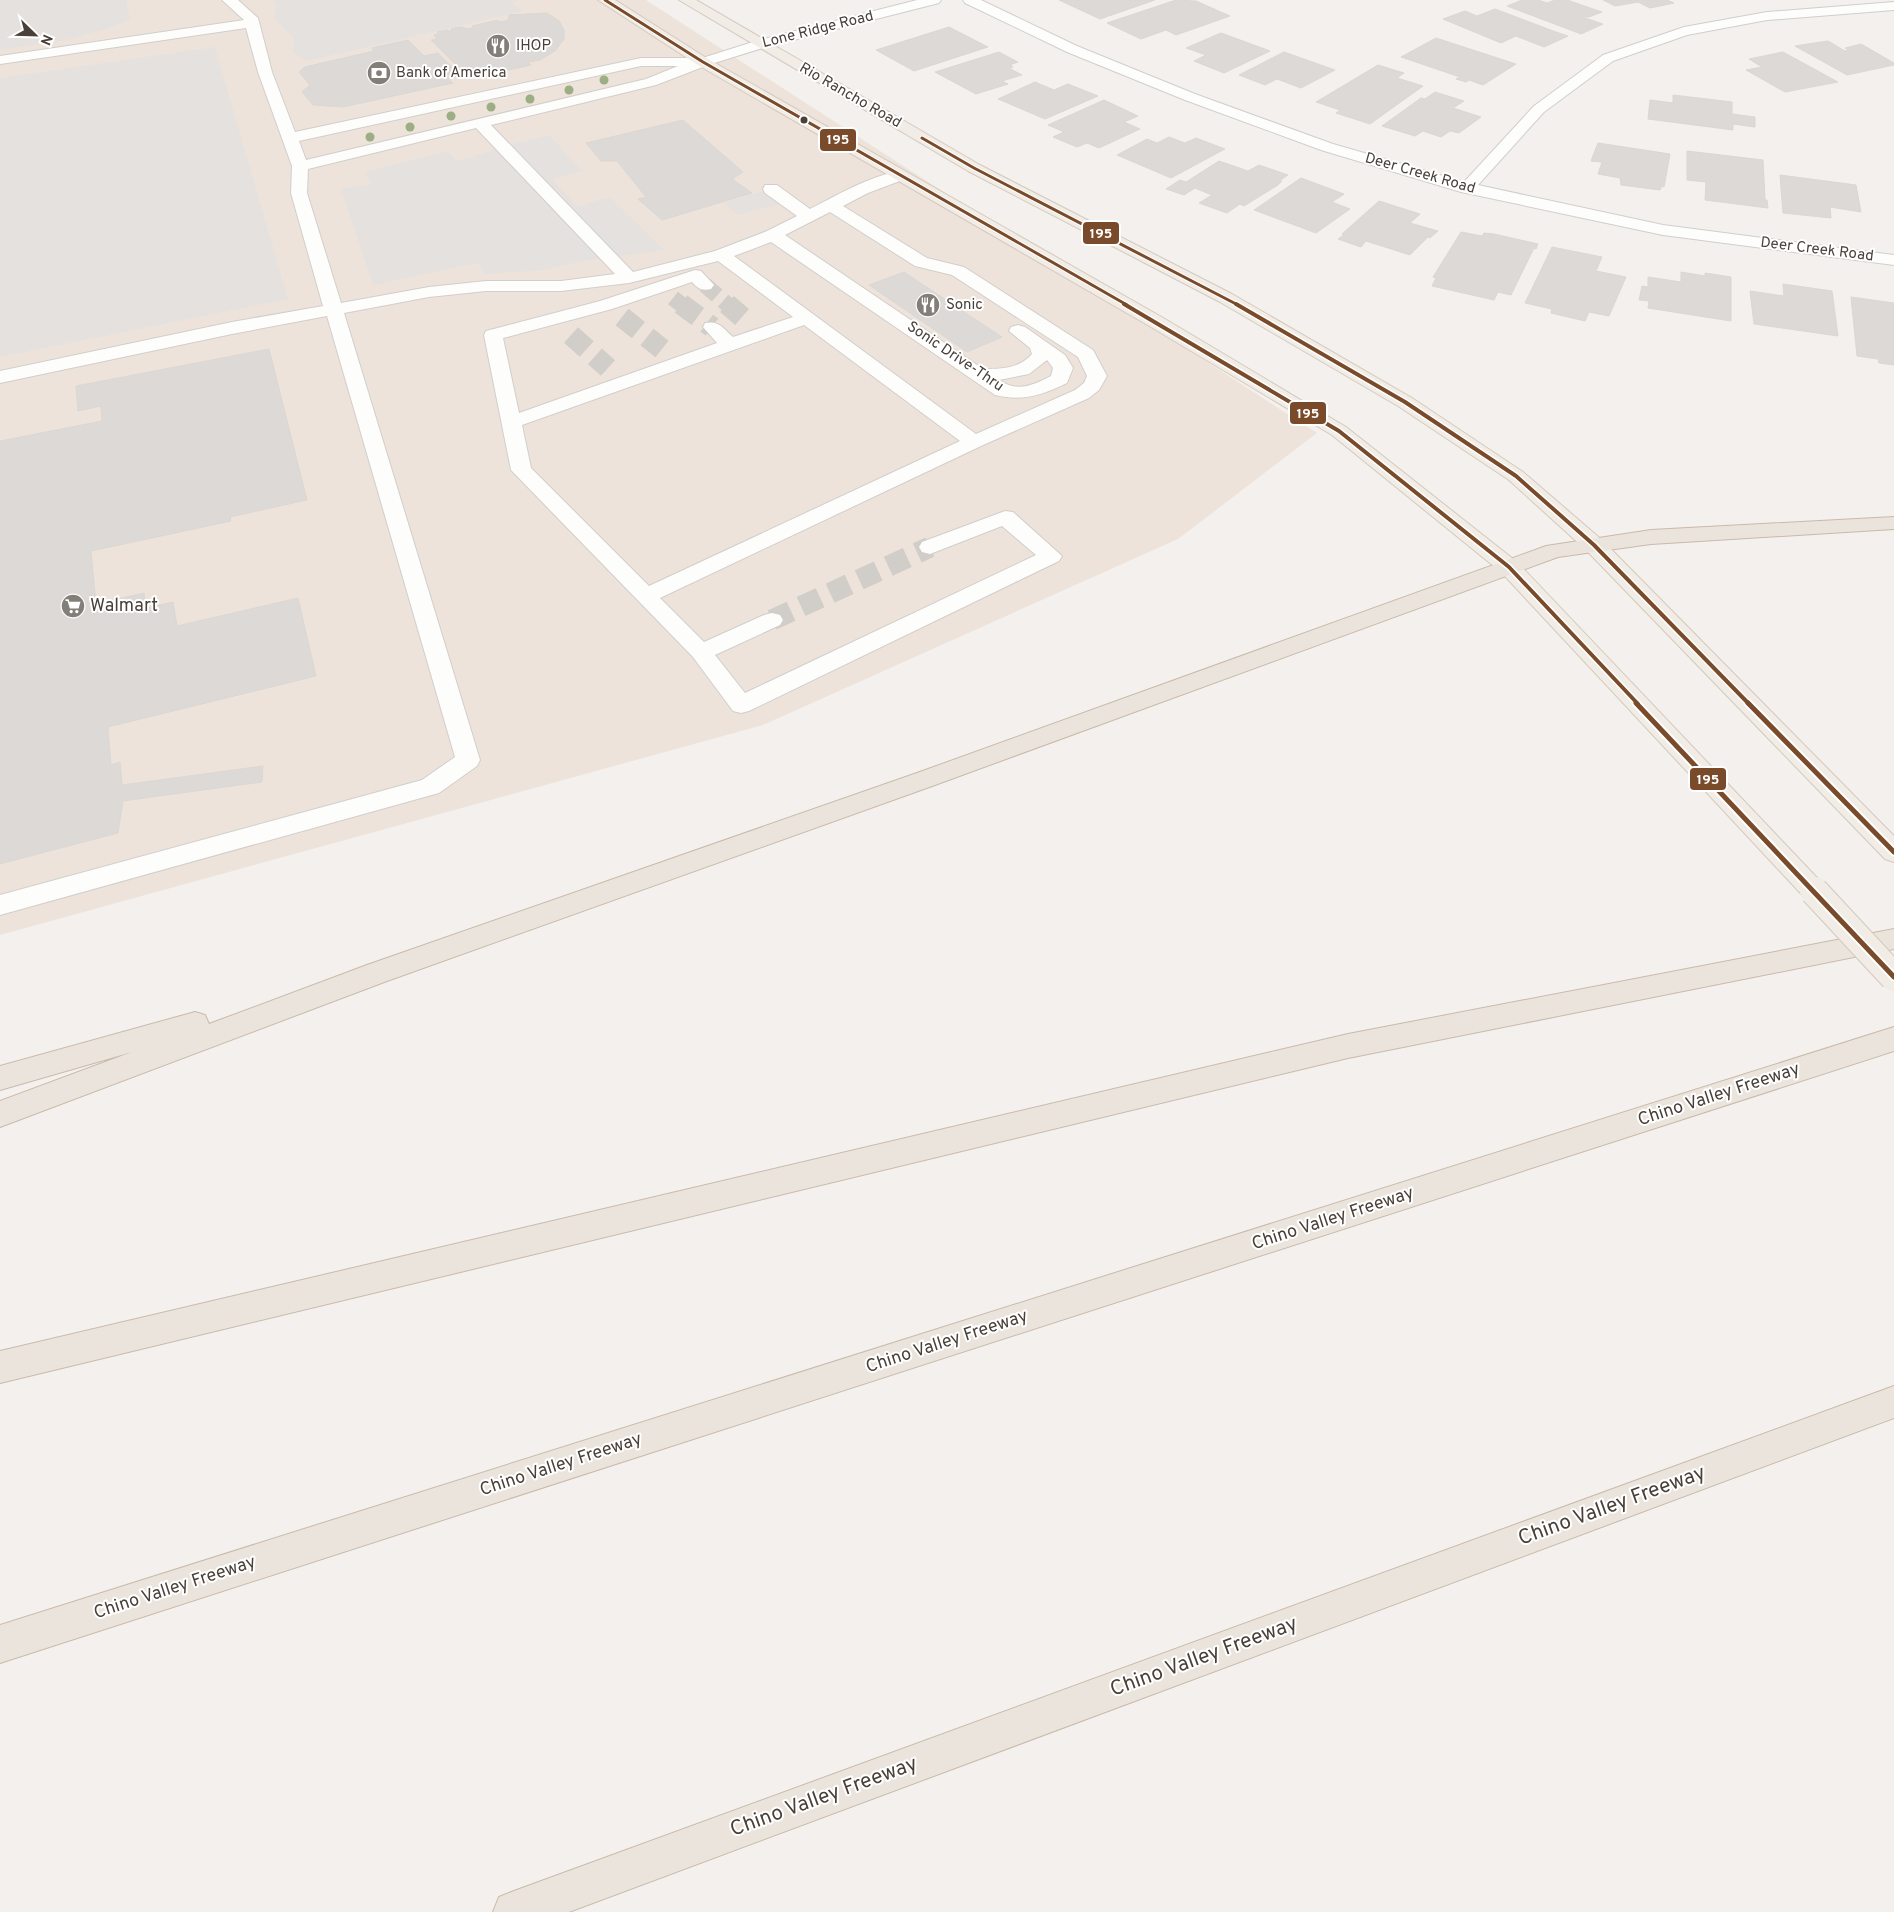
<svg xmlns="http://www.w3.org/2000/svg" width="1894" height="1912" font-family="Overpass,sans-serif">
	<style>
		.commercial { fill: #ede3da }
		.parking { fill: #e5e1de }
		.building { fill: #dcd9d6; stroke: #dbd7d3 }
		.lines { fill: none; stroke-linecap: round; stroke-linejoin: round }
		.minor-tunnel-far1 { stroke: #d1cdc9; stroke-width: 16; stroke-dasharray: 16 8; stroke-linecap: butt }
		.minor-tunnel { stroke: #d1cdc9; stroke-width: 21; stroke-dasharray: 21 11; stroke-linecap: butt }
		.minor-casing { stroke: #d1cecb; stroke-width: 2 }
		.major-casing { stroke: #d4c9bc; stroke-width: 2 }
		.highway-casing { stroke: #c9baaa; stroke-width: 2 }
		.minor { fill: #fdfdfc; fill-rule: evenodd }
		.major { fill: #f1ece5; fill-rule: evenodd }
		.highway { fill: #ebe4dc; fill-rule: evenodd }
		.major-bridge-casing { stroke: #d4c9bc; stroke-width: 30; stroke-linecap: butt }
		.major-bridge { stroke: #f1ece5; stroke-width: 28 }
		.bus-1-far2-casing { stroke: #fff; stroke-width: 5 }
		.bus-1-far1-casing { stroke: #fff; stroke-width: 7 }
		.bus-1-casing { stroke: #fff; stroke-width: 9 }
		.bus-1-far2 { stroke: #7a4b2a; stroke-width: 3 }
		.bus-1-far1 { stroke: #7a4b2a; stroke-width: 4 }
		.bus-1 { stroke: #7a4b2a; stroke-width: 5 }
		.tree { fill: #9cae84 }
		.bus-dot { fill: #494039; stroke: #fff; stroke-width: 2 }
		.labels { text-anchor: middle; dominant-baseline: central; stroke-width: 4; stroke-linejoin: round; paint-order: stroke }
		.far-street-label { font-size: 15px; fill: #494039; stroke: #fff }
		.far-poi-label { font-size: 15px; fill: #494039; stroke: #fff; text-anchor: start }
		.poi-label { font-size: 18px; fill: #494039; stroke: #fff; text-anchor: start }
		.street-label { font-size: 18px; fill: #494039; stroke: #fff }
		.near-street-label { font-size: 21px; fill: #494039; stroke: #fff }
		.line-badge { stroke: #fff; stroke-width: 2 }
		.badge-label { font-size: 14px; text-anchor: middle; font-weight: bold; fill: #fff }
	</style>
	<rect width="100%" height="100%" fill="#f3f0ed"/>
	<path class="commercial" d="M0,0H646L1317,433L1178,539L763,725L0,935Z"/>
	<path class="parking" d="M0,0H126L130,20L107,29L66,40L0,50Z
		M273,0H519L511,2L523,11L307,61L293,53L294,38L275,20L276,4Z
		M215,47L288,299L0,357V78Z
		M549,135L583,171L552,179L577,206L610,197L664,250L583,261L544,270L485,274L478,263L373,285L341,189L372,184L364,172L448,151L457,161L517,143Z
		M767,190L784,203L738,215L723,203Z"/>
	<path class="building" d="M1059,0H1155L1100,19Z
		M1176,0L1196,1L1230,16L1176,35L1166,30L1141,39L1107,23Z
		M1522,0H1538L1547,3L1555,0H1567L1602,12L1589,17H1582L1603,24L1581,34L1507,6Z
		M1603,0H1667L1674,3L1650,8L1638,2L1615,6Z
		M1495,9L1556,32L1568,36L1544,47L1516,36L1501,43L1443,19L1465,11L1477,16Z
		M547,13L559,21L564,30V39L555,51L540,60L528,62L531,65L478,77L469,78L431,40L437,39L434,35L439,34L437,32L447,30L449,31H452L451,29L460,27L469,29L474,27L472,26L498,20L500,22L508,20L509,15Z
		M949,27L988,47L914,71L876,50Z
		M1221,33L1270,51L1224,73L1194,61L1206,55L1186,48Z
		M1436,38L1516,64L1483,85L1469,80L1466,82L1456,79L1460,77L1401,57Z
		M408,40L424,56L438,53L461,76L448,79L453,83L343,107L313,105L302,92L310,85L299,72L305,67L374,51L372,48Z
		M1828,41L1845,51L1849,50L1845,48L1861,44L1894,63V65L1847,75L1795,46Z
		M999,52L1018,62L1010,65L1013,67L1009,68L1022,75L1002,81L1008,84L976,94L935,72Z
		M1284,52L1335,70L1301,88L1277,79L1265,85L1239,75Z
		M1783,52L1838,82L1785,92L1746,70L1762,67L1749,59Z
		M1378,65L1404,73L1397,78L1423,86L1370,124L1336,113L1340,110L1316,102Z
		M1035,82L1054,90L1068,84L1098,96L1045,119L998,99Z
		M1435,92L1464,101L1453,108L1481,117L1459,133L1450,131L1441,137L1423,131L1415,136L1382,126L1421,98L1425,99Z
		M1673,95L1732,102V114L1755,117V127L1733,124V130L1648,119L1650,100L1673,103Z
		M1104,100L1138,116L1124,122L1140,129L1099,148L1087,143L1077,147L1053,137L1064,132L1048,125Z
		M683,120L743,172L732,179L752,193L662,220L638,199L646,197L617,161H601L586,143Z
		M1169,137L1185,143L1196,138L1225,149L1171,178L1117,155L1147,139L1157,143Z
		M1598,143L1670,154L1664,187L1662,186L1660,190L1621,185L1620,178L1598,174L1602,162L1591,161Z
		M1687,151L1763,160L1765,200H1767L1768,208L1705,200L1706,182L1687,180Z
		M1219,161L1248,171L1259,165L1288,175L1279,181H1282L1278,185L1244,206L1240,204L1227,213L1199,203L1212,195L1195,188L1184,195L1166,189L1180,180L1186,182Z
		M1780,175L1856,185L1861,212L1830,207L1831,218L1783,213Z
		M1301,178L1344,194L1332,202L1350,209L1316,233L1254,210Z
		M1379,201L1420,214L1410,223L1438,231L1430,238L1428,237L1410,255L1366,241L1361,247L1338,239L1344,235L1342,234Z
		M1461,232L1482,236L1484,233L1494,234L1538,244L1536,249L1534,248L1511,295L1498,292L1494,300L1432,286L1436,278L1433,277Z
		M1552,247L1602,257L1596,271L1626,277L1609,316L1589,312L1585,321L1551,313L1552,309L1525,303Z
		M904,272L1002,337L967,352L869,285Z
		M1681,272L1705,276V273L1731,277V321L1648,308L1649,301L1639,300L1642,286L1648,287V277L1681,282Z
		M1783,284L1832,291L1838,336L1754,324L1750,291L1784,296Z
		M1851,297L1894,303V365L1879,363L1878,359L1857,356Z
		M269,349L307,500L230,517L231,521L91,551L96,604L144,593L146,608L173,602L177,626L298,598L316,676L108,727L111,765L120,762L122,785L263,766L262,782L123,801L118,833L0,864V441L102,421L101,406L78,411L76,386Z"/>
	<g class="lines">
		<path class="minor-tunnel-far1" d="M705,285L728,305
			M673,298L682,305"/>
		<path class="minor-tunnel" d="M681,304L712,327
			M727,304L742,317
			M622,317L662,349
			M571,335L608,368
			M772,620L930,547"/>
		<g class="minor-casing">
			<path id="minor" d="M222,0H238L258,18L272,72L295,132L641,58H687L693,61L756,41L917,0H941L939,3L766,47L708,65L656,85L491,125L633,272L715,251L767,231L797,216L765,193L763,189L765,185H777L810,209C830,199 885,167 905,173L907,176L905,179L868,193L843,206L927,258L964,267L1093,350L1107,376L1099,390L1089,398L981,446L660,598L704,642L764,615L772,613L780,615L783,620L780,625L715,655L745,693L1036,555L1002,526L930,554L922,552L919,547L922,542L1005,511L1013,512L1062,556L1059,561L749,711L741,713L733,711L693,657L511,470L484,335L486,331L600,301L695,270L701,271L714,285L711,289C702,291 698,289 692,282L612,309L503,338L519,413L717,343L703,327L705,323C719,320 724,329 733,337L793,317L718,261L629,283L561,291H486L429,297L344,313L480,760L477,766L439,793L0,915V895L422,780L455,757L327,316L232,334L0,383V371L232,322L323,306L291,193L292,166L258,72L246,28L0,64V56L244,20ZM641,66H678L646,79L306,160L299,141ZM476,128L615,274L561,281H486L429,287L341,303L307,193L308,169ZM830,212L915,266L952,275L1078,357L1087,376L1084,383L1075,390L976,434L734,256L771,242L995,395C1022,402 1042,395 1067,383L1073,368L1065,355L1025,327L1018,325L1011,327L1009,331L1030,348L1032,354C1019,369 1001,369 983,369L785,235ZM804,325L960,441L649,586L531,468L522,425ZM1047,360L1053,368L1051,376C1033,385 1018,393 999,380L1029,374Z
				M963,0H981L1077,46L1195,94L1333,144L1464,182L1534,106L1603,55L1684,27L1767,12L1894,2V10L1767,20L1687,35L1613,61L1544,112L1478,185L1663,225L1894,255V265L1663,235L1461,192L1321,150L1185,100L1067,52L965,3Z"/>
		</g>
		<g class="major-casing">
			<path id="major" d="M598,0H615L708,59L1165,319L1346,427L1517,562L1823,884L1827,891L1823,898L1814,901L1805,898L1501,572L1332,435L1151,327L698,65Z
				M679,0H696L980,165L1232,294L1412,398L1523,472L1602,540L1894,836V862L1885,859L1586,550L1509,480L1398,406L1220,302L968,171Z"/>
		</g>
		<g class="highway-casing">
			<path id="highway" d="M1894,517V529L1651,544L1558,557L935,785L387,981L0,1127V1101L132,1052L0,1090V1066L195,1012L205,1015L209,1024L367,965L917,773L1546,546L1651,530Z
				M1894,929V949L1348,1058L0,1383V1351L1348,1034Z
				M1894,1027V1051L0,1663V1625Z
				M1894,1386V1418L569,1912H493L499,1897L514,1891Z"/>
		</g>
		<use href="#minor" class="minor"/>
		<use href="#major" class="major"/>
		<use href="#highway" class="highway"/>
		<g class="major-bridge-casing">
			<path id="major-bridge" d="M1814,891L1894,977"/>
		</g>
		<use href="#major-bridge" class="major-bridge"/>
		<g class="bus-1-far2-casing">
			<path id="bus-1-far2" d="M605,0L703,62L1127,305
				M922,138L974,168L1238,305"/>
		</g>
		<g class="bus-1-far1-casing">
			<path id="bus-1-far1" d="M1124,304L1339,431L1509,567L1638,704
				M1236,304L1405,402L1516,476L1594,545L1749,704"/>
		</g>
		<g class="bus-1-casing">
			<path id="bus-1" d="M1636,703L1894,977
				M1748,703L1894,852"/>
		</g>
		<use href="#bus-1-far2" class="bus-1-far2"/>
		<use href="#bus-1-far1" class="bus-1-far1"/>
		<use href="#bus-1" class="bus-1"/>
	</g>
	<g class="tree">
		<circle cx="604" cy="80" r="4.5"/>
		<circle cx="569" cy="90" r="4.5"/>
		<circle cx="530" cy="99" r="4.5"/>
		<circle cx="491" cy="107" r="4.5"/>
		<circle cx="451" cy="116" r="4.5"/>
		<circle cx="410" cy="127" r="4.5"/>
		<circle cx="370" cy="137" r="4.5"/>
	</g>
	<defs>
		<g id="restaurant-disc" transform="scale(1.25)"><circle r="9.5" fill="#847e78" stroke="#fff"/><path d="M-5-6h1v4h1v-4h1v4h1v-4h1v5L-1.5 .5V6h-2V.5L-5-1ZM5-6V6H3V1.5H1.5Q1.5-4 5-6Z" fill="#fff"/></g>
		<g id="bank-disc" transform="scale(1.25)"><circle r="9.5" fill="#847e78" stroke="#fff"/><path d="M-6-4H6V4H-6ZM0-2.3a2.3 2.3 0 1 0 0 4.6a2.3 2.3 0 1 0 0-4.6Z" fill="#fff"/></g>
		<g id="supermarket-disc" transform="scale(1.25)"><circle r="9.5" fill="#847e78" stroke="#fff"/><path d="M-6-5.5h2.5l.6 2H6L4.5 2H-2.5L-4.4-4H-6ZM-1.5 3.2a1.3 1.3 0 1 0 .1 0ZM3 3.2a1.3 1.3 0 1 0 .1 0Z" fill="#fff"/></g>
	</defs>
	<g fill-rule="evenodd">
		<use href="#restaurant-disc" x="498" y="46"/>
		<use href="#bank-disc" x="379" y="73"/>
		<use href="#restaurant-disc" x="928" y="305"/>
		<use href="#supermarket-disc" x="73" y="606"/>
	</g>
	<circle class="bus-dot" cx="804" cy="120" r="4.5"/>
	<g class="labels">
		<g class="far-street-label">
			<text transform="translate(818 30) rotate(-14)">Lone Ridge Road</text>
			<text transform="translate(850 96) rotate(30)">Rio Rancho Road</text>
			<text transform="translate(1420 174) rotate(16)">Deer Creek Road</text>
			<text transform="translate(1817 250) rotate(7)">Deer Creek Road</text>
			<text transform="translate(955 357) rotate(34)">Sonic Drive-Thru</text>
		</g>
		<g class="far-poi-label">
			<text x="516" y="46">IHOP</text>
			<text x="396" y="73">Bank of America</text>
			<text x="946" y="305">Sonic</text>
		</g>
		<g class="poi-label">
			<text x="90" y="606">Walmart</text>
		</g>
		<g class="street-label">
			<text transform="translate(1719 1095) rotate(-18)">Chino Valley Freeway</text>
			<text transform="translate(1333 1219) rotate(-18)">Chino Valley Freeway</text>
			<text transform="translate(947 1342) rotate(-18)">Chino Valley Freeway</text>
			<text transform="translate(561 1465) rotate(-18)">Chino Valley Freeway</text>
			<text transform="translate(175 1588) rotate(-18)">Chino Valley Freeway</text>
		</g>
		<g class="near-street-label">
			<text transform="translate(1612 1506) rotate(-20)">Chino Valley Freeway</text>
			<text transform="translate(1204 1657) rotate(-20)">Chino Valley Freeway</text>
			<text transform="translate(824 1797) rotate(-20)">Chino Valley Freeway</text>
		</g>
	</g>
	<g class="line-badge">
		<rect x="819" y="128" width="38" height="24" rx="5" fill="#7a4b2a"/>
		<rect x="1082" y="221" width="38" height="24" rx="5" fill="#7a4b2a"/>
		<rect x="1289" y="401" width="38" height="24" rx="5" fill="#7a4b2a"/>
		<rect x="1689" y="767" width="38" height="24" rx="5" fill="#7a4b2a"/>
	</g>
	<g class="badge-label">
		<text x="838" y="144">195</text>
		<text x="1101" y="238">195</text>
		<text x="1308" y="418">195</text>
		<text x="1708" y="784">195</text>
	</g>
	<g transform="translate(35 35) rotate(113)" stroke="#ffffff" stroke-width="4" paint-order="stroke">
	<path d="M0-4L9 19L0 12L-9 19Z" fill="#494039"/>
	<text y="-8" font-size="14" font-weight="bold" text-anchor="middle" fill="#494039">N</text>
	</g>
</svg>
